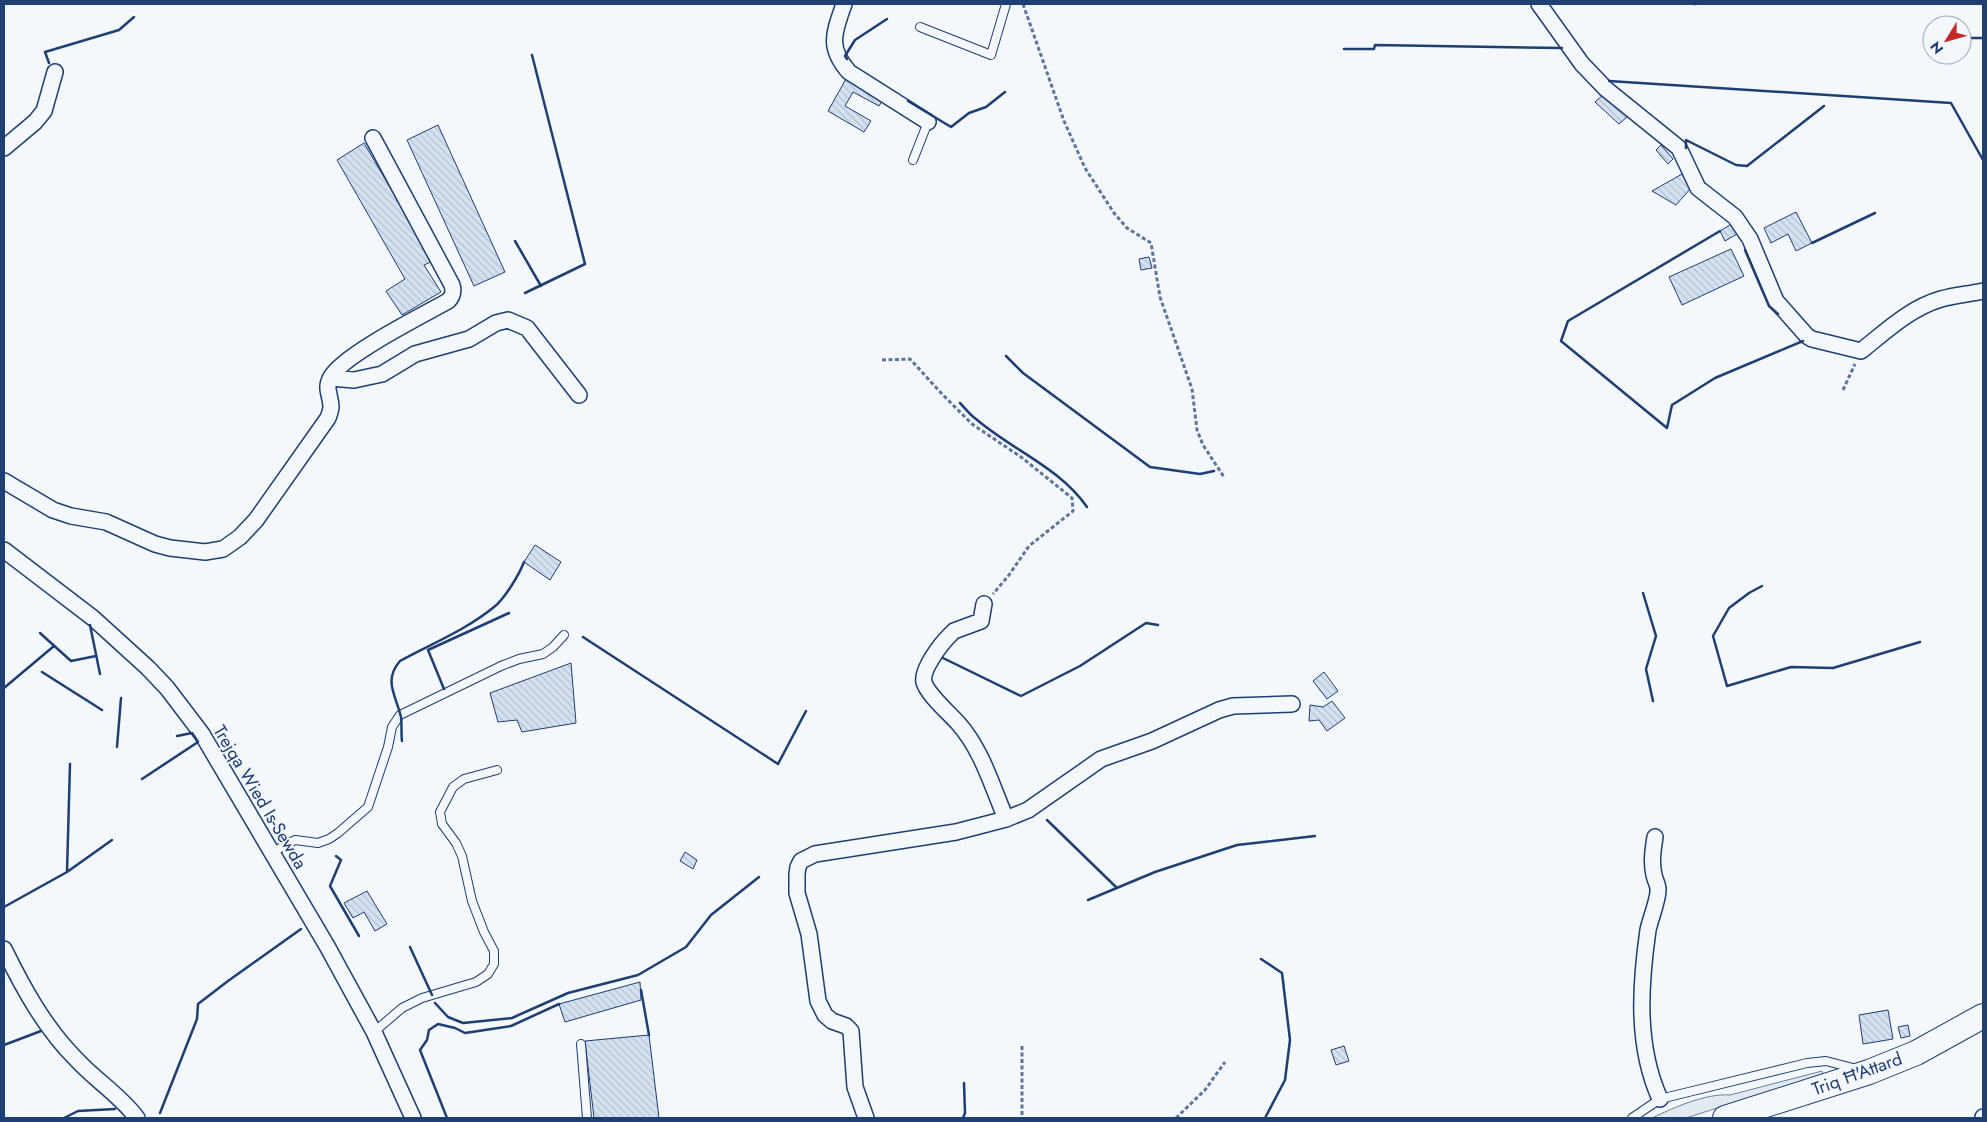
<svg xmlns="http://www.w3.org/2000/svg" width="1987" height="1122" font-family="Jost,sans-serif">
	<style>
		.grass { fill: #e3e9f0; stroke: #687fa3 }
		.building { fill: url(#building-back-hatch); stroke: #1d3f73 }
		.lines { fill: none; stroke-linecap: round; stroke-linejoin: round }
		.service-casing { stroke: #1d3f73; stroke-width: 10 }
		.minor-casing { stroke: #1d3f73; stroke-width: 18 }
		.primary-casing { stroke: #1d3f73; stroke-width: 26 }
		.path { stroke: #5e769c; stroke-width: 3; stroke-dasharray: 4 2.5; stroke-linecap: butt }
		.service { stroke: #f4f7fb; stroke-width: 8 }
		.minor { stroke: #f4f7fb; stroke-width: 15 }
		.primary { stroke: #f4f7fb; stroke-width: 24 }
		.wall { stroke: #1d3f73; stroke-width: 2.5 }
		.labels { text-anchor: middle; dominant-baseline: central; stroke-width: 4; stroke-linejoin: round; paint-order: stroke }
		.street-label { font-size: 18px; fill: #1d3f73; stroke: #f4f7fb }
	</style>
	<defs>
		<pattern id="building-back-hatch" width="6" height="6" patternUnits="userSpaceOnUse" patternTransform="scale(1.25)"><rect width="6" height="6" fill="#d5e0f0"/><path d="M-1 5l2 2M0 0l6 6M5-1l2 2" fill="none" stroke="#b6c1d1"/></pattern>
	</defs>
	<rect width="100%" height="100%" fill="#f4f7fb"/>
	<path class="grass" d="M1822,1071L1823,1074L1686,1118H1652C1673,1108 1706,1093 1730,1095Z"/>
	<path class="building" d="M847,77L884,98L879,106L853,92L845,106L871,121L864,132L828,111Z
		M1603,95L1628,116L1619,124L1595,102Z
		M438,125L505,272L474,286L407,140Z
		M364,143L433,261L424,265L441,292L402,315L386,291L405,279L337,160Z
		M1661,145L1673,159L1668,164L1656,150Z
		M1682,174L1691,188L1676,205L1652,191Z
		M1796,212L1812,243L1796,251L1788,234L1771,243L1764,228Z
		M1733,223L1739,233L1725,241L1720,231Z
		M1731,249L1744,276L1682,305L1669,277Z
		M1149,257L1152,268L1141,270L1139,259Z
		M535,545L561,562L550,580L524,562Z
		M571,663L576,723L522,732L517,720L498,722L490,693Z
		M1324,672L1338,691L1327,699L1313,681Z
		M1332,701L1345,718L1327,731L1319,720L1309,721L1310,705L1323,707Z
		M685,852L697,860L693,869L680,861Z
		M367,891L387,924L375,931L364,912L353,918L344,903Z
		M640,982L641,1000L565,1022L559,1004Z
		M1888,1010L1893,1039L1863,1044L1859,1015Z
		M1908,1025L1910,1036L1901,1038L1898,1027Z
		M649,1035L659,1118H594L585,1041Z
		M1344,1046L1349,1061L1336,1065L1331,1050Z"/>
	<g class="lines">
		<g class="service-casing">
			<path id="service" d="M920,27L991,55L1006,4
				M913,160L928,122
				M271,853L295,840L318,843L329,839L338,833L368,807L388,747L392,727L400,715L501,666L519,659L543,654L553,647L564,635
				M374,1032L402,1008L422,998L476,982L488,974L494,964V951L484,932L472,901L462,856L456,843L442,824L440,812L453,787L464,779L497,770
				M581,1044L587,1118
				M1632,1118L1660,1099L1807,1063L1826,1061L1857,1069"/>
		</g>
		<g class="minor-casing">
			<path id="minor" d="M844,4C834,33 827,47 849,72L928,122
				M1539,4L1582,64L1606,89L1679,148L1698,188L1735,217L1750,239L1776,301L1807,336L1812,339L1861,351C1886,331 1910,308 1941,299C1955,295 1970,294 1983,291
				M4,148L35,122L44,111L55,72
				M331,378L354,380L382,374L415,354L469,339L496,323L508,320L527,328L579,395
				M4,481L53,510L71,516L106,522L155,544L170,548L205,552L223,549L240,537L256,520L328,418C329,415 331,410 331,407C331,395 324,389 331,377C343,355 423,315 448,301C453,296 454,292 452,285L373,138
				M4,550L93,618L148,668L167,688L202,734L327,946L374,1032L413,1118
				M1006,819L1028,810L1101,759L1152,741L1219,710L1233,706L1292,704
				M1655,837C1653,850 1651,862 1654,875C1655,880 1658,885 1658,889C1659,898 1650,920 1648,930C1640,986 1636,1046 1660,1099
				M4,949C23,988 45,1028 76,1059C95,1080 120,1095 137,1118
				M866,1118L855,1087L851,1031L846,1026L832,1021L825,1015L818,1001L809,934L797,893V874L798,867L801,861L815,854L956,832L1006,819C992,786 982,750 958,723C949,713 927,694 924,682C921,670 941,644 949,636L954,631L981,621L984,604
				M1983,1118V1117"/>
		</g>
		<g class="primary-casing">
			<path id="primary" d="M1725,1118L1869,1072L1916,1053L1983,1016"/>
		</g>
		<path class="path" d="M1023,4L1064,121L1085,168L1114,213L1127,228L1151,243L1160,297L1192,389L1197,430L1203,445L1224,477
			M882,360L910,359L942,394L972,424L1021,457L1072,498L1073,511L1029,546L1009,575L993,594
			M1843,390L1855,364
			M1022,1046V1118
			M1176,1118L1205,1090L1225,1062"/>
		<use href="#service" class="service"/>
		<use href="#minor" class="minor"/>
		<use href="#primary" class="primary"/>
		<path class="wall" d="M1694,4H1696
			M1929,38H1932
			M1962,38H1983
			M1344,49H1374L1375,45L1562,48
			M847,59L845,56L855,40L887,19
			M49,63L45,52L119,30L134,17
			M1609,81L1951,103L1983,160
			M908,101L951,127L969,113L986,107L1005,92
			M1686,148V140L1736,165L1747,166L1824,106
			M1720,231L1568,321L1561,341L1667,428L1672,405L1715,378L1803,341
			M515,241L541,286
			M1812,243L1875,213
			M1745,250L1769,306L1778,314
			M525,293L585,264L532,55
			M1006,356L1023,373L1150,467L1200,474L1214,471
			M960,403C965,408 970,415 976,419C1012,450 1059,467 1087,507
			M1762,586L1749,593L1729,608L1713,636L1727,686L1791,667L1833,668L1920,642
			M1643,593L1656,636L1646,669L1653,701
			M90,625L100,674
			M40,633L71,661L96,656
			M583,637L778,764L806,711
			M943,658L1021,696L1080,666L1146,623L1158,625
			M42,672L102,710
			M4,688L54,646
			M444,689L428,650L509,613
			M402,741C401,734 402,725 401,717C396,696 383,680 400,661C431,644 466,630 494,607C505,598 519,575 524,562
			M117,747L121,698
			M142,779L198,742L192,733L177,736
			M1047,820L1117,888
			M336,856L341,860L330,886L359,936
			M67,872L70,764
			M1088,900L1155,872L1237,845L1315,836
			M4,907L67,872L112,840
			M410,947L432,995
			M1261,959L1282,973L1290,1040L1285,1080L1265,1118
			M641,990L649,1035
			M435,1003L448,1017L463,1023L512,1018L568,993L638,975L686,947L711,915L759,877
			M4,1045L41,1031
			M160,1113L197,1019L198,1004L228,981L301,929
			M64,1118L78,1111L115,1109
			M447,1118L420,1050L427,1040L429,1030L438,1024L455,1028L465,1033L511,1026L559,1004
			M963,1118L965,1113L964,1083"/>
	</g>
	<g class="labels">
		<g class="street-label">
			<text transform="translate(260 797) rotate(59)">Trejqa Wied Is-Sewda</text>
			<text transform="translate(1857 1074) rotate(-20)">Triq Ħ'Attard</text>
		</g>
	</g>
	<rect width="1987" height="1122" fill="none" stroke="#1d3f73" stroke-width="10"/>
	<g transform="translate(1947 40) rotate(233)"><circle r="24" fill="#f4f7fb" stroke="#9eadc5"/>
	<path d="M0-4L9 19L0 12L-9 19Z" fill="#c62828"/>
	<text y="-8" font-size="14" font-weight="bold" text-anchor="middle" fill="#1d3f73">N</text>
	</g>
</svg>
